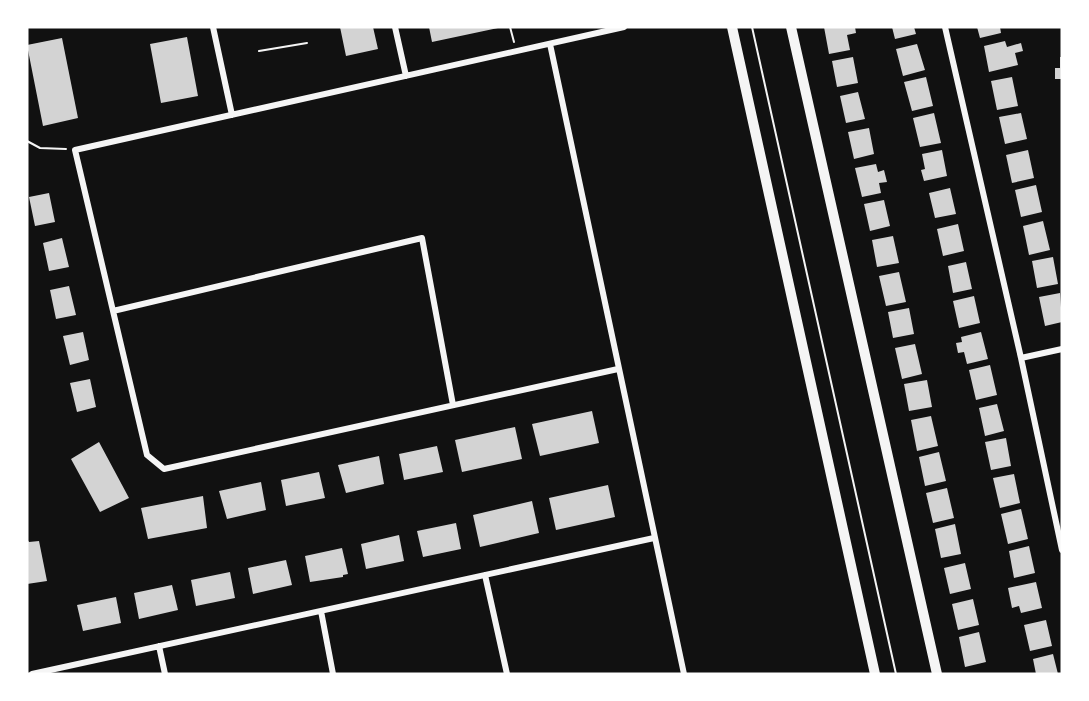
<svg xmlns="http://www.w3.org/2000/svg" width="1089" height="701" font-family="'Fira Sans',sans-serif">
	<style>
		.building { fill: #d3d3d3 }
		.lines { fill: none; stroke-linecap: round; stroke-linejoin: round }
		.path { stroke: #f5f5f5; stroke-width: 2 }
		.minor { stroke: #f5f5f5; stroke-width: 6 }
		.secondary { stroke: #f5f5f5; stroke-width: 10 }
	</style>
	<rect width="100%" height="100%" fill="#111"/>
	<path class="building" d="M340,27H373L378,49L346,56Z
		M429,27H498V28L432,42Z
		M824,27H855L856,33L847,35L850,50L829,54Z
		M892,27H914L916,34L895,39Z
		M977,27H1000L1001,33L980,38Z
		M187,37L198,96L161,103L150,44Z
		M62,38L78,118L43,126L27,45Z
		M1005,41L1007,47L1021,43L1023,51L1015,53L1018,65L989,72L984,46Z
		M917,44L925,70L903,76L896,49Z
		M853,57L858,83L837,87L832,61Z
		M1060,57H1062V79H1055V68H1060Z
		M926,77L933,106L912,111L904,82Z
		M1012,77L1018,106L997,110L991,81Z
		M858,92L865,119L846,123L840,96Z
		M934,113L941,143L920,147L913,118Z
		M1021,113L1027,139L1005,144L999,117Z
		M869,128L874,154L854,159L848,132Z
		M942,150L947,176L924,181L921,170L925,169L922,154Z
		M1028,150L1034,178L1012,183L1006,155Z
		M876,164L878,172L884,170L887,182L879,183L881,193L862,197L855,168Z
		M1036,185L1042,212L1021,217L1015,190Z
		M950,188L956,214L935,218L929,193Z
		M49,193L55,222L35,226L29,197Z
		M884,200L890,226L870,231L864,204Z
		M1043,221L1050,250L1029,255L1023,226Z
		M958,224L964,251L943,256L937,229Z
		M893,236L899,263L877,267L872,240Z
		M62,238L69,267L49,271L43,243Z
		M1053,257L1058,284L1037,288L1032,261Z
		M966,262L972,289L953,293L948,266Z
		M899,272L906,302L886,306L879,276Z
		M69,286L76,315L56,319L50,290Z
		M1060,293L1062,322L1045,326L1039,297Z
		M974,296L980,323L959,328L953,301Z
		M909,308L914,334L893,338L888,312Z
		M83,332L89,360L70,365L63,336Z
		M981,332L988,359L967,364L964,352L958,353L956,343L962,342L961,337Z
		M915,344L922,374L902,379L895,348Z
		M990,365L997,395L976,400L969,370Z
		M90,379L96,407L77,412L70,383Z
		M927,380L932,407L909,411L904,384Z
		M997,404L1004,431L985,436L979,408Z
		M592,411L599,443L540,456L532,424Z
		M931,416L938,446L917,451L911,420Z
		M515,427L522,459L462,472L455,440Z
		M1006,438L1011,466L991,470L985,442Z
		M99,442L129,498L100,512L71,459Z
		M437,446L443,472L404,480L399,454Z
		M939,452L946,481L925,486L919,457Z
		M379,456L384,484L346,493L338,465Z
		M319,472L325,498L286,506L281,480Z
		M1014,474L1020,503L1000,508L993,478Z
		M261,482L266,510L227,519L219,491Z
		M608,485L615,517L556,530L549,498Z
		M947,488L954,518L933,523L926,493Z
		M203,496L207,528L148,539L141,508Z
		M532,501L539,533L480,547L473,515Z
		M1021,509L1028,539L1008,544L1001,514Z
		M456,523L461,549L423,557L417,531Z
		M955,524L961,554L941,558L935,529Z
		M399,535L404,561L366,569L361,544Z
		M27,539L29,542L39,541L47,581L27,584Z
		M1029,546L1035,573L1014,578L1009,551Z
		M342,548L348,574L343,575V577L310,582L305,556Z
		M286,560L292,585L253,594L248,568Z
		M965,563L971,589L950,594L944,568Z
		M230,572L235,598L196,606L191,580Z
		M1036,582L1042,608L1021,613L1019,606L1012,608L1008,588Z
		M172,585L178,610L139,619L134,593Z
		M116,597L121,623L83,631L77,605Z
		M973,599L979,625L958,630L952,604Z
		M1046,620L1052,646L1030,651L1024,625Z
		M979,632L986,662L965,667L959,637Z
		M1053,654L1058,674H1036L1033,659Z"/>
	<g class="lines">
		<path class="path" d="M510,27L514,42
			M752,27L896,674
			M259,51L307,43
			M27,141L40,148L66,149"/>
		<path class="minor" d="M213,27L232,115
			M395,27L406,76
			M945,27L1021,358L1062,550
			M550,44L684,674
			M113,311L422,238L453,405
			M1021,358L1062,349
			M618,369L164,469L147,455L75,150L624,27
			M485,575L507,674
			M321,611L333,674
			M159,646L165,674
			M32,674L654,538"/>
		<path class="secondary" d="M732,27L875,674
			M791,27L937,674"/>
	</g>
	<rect width="1089" height="701" fill="none" stroke="#ffffff" stroke-width="57"/>
</svg>
